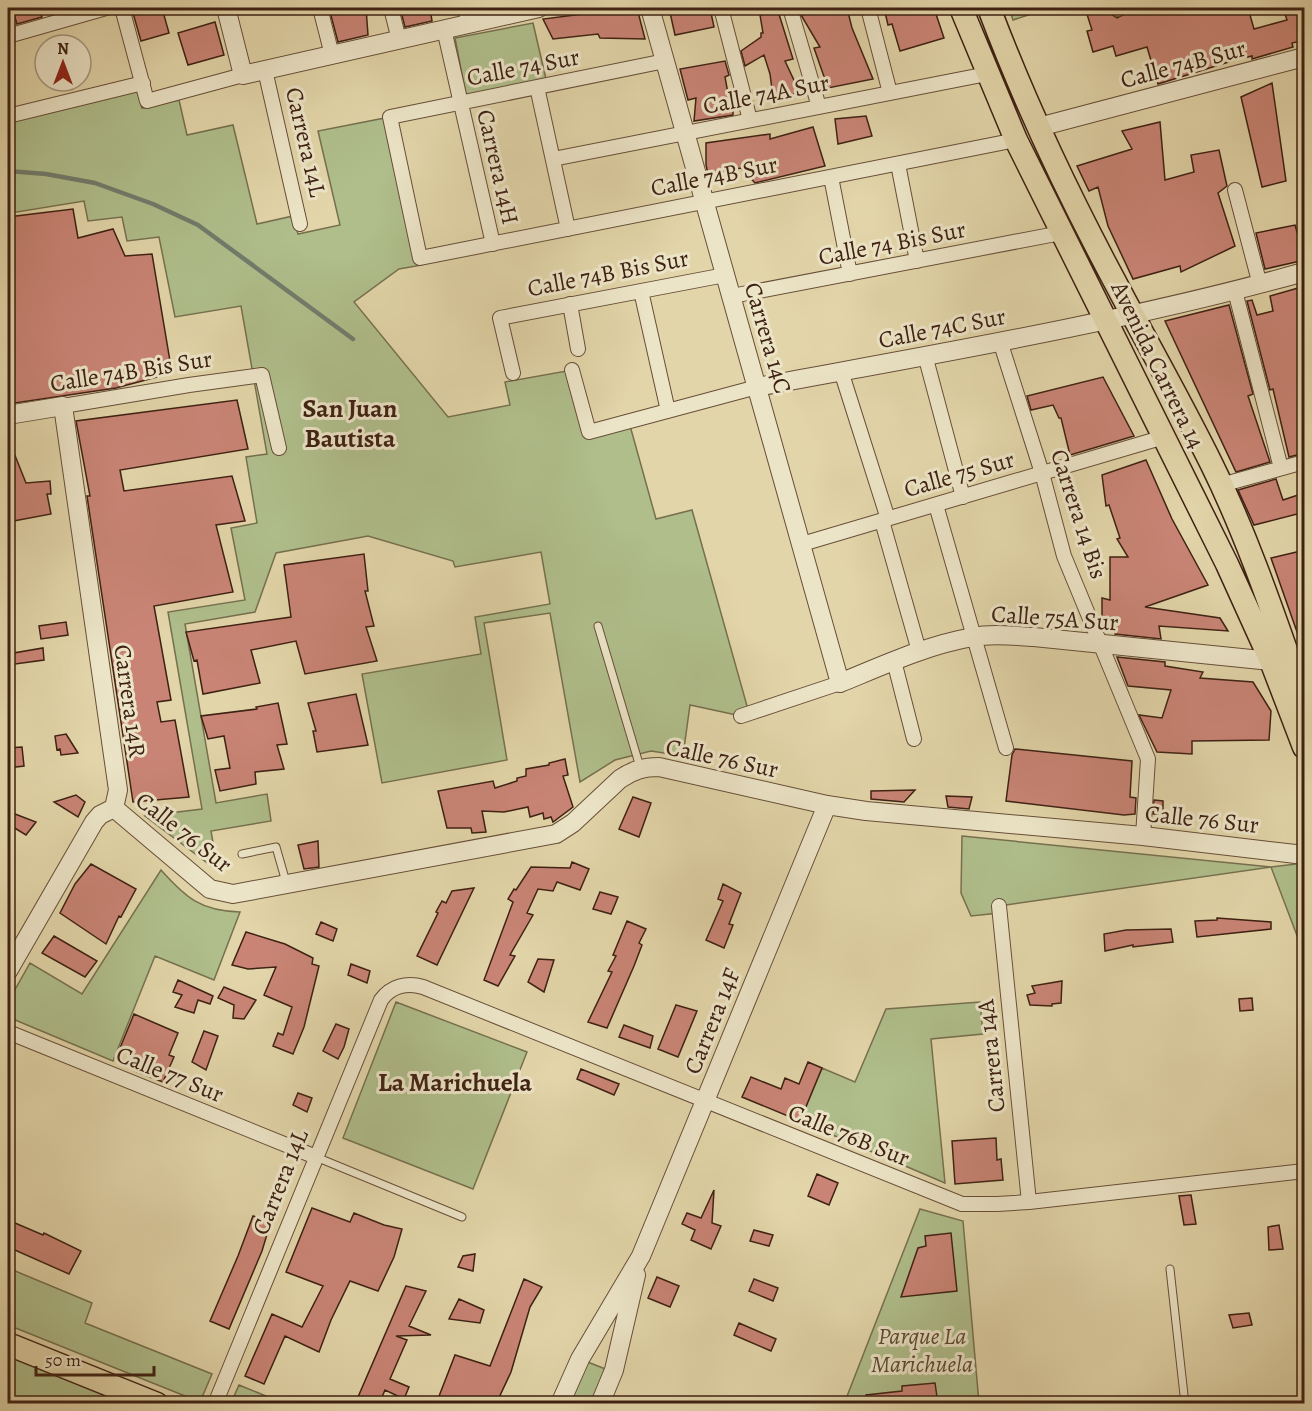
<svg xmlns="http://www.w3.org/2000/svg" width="1312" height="1411" font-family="Alegreya,serif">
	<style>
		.green { fill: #afbe8b; stroke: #76704f; stroke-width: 1.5 }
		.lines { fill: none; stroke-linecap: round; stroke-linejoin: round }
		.stream { stroke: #727c6c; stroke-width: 4.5 }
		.building { fill: #c98475; stroke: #3e2113; stroke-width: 1.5 }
		.service-casing { stroke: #674e38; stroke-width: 9 }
		.minor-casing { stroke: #674e38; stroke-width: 16 }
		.tertiary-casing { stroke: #674e38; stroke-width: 20 }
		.primary-casing { stroke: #3e2113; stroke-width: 25 }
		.trunk-casing { stroke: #3e2113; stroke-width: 25 }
		.service { stroke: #ece4c7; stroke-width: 7 }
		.minor { stroke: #ece4c7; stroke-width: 14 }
		.tertiary { stroke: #ece4c7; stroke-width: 18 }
		.primary { stroke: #e2d5a9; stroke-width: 22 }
		.trunk { stroke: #e2d5a9; stroke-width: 22 }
		.labels { text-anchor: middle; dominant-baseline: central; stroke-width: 6; stroke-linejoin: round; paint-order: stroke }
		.street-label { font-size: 24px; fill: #3e2113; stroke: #ece4c7 }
		.park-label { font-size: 24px; font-style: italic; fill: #5a4831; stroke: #ece4c7 }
		.neighbourhood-label { font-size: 26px; font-weight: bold; fill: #3e2113; stroke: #ece4c7 }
	</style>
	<rect width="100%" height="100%" fill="#e2d5a9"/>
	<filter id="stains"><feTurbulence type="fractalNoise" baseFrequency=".00333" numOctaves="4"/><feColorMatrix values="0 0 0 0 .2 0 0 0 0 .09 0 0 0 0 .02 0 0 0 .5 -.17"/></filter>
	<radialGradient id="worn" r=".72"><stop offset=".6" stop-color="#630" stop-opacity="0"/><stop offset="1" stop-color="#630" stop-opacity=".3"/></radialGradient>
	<path class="green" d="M1009,8H1044V10L1013,20Z
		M533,23L546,79L466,95L455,38Z
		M137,89L142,108L179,100L187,135L233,125L257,224L293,216L298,234L340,225L318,131L390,117L422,265L399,269L354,302L448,417L510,405L505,382L572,370L589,432L629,422L656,519L692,510L749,713L741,716L690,705L683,756L651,751L615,760L580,782L550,613L484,623L507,760L382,783L362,674L481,654L475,617L550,604L541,552L455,567L453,561L368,536L276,553L255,612L185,624L216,803L267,794L271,821L211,831L218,871L145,816L202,809L168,612L245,600L231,528L257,523L246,457L267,454L241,306L175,317L159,237L127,241L122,217L88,221L84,201L11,213L8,196V120Z
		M962,836L1271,867L1304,863V954L1271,867L999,906V913L971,916L961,893Z
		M161,870C186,898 201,911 240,912L214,980L155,956L113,1061L8,1017V1002L30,963L82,994Z
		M396,1002L527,1052L473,1189L343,1138Z
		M980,1002L983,1034L931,1039L945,1183L800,1121L822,1068L855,1082L886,1009Z
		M920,1209L963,1221L979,1403L844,1404Z
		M8,1268L92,1303L85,1323L212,1374L200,1402L8,1325Z
		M8,1354L130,1403H8Z
		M585,1361L608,1370L594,1403L567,1404Z
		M239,1385L283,1403H231Z"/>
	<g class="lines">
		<path class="stream" d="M8,171L46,174L95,183L153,204L198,225L353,339"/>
	</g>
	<path class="building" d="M12,8H39L42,17L17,24Z
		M151,8H162L169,33L141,41L133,13Z
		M329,8H366L368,35L338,42Z
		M400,8H430L432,21L405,27Z
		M609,8H637L645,39L600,38L598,34L553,39L543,19L583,14Z
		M669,8H710L714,27L675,35Z
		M832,8H847L852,28L873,79L828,88L814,48L820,47L801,15Z
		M884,8H934L944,38L900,51L892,24L888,25Z
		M1085,8H1109L1111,14L1117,18L1125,14L1127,8H1248L1254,29L1287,20L1283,8H1301L1305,19V40L1292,43L1293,47L1252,59V56L1235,60L1158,84L1147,47L1116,56L1113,46L1093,52L1087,31L1092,30Z
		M778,11L793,59L785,61L800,93L773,97L770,74L764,55L745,66L741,51L761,37V33H763L760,15Z
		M215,22L224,55L188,65L178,33Z
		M725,61L729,75L725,77L729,99L733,98V115L694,121L696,98L688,100L680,69Z
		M1272,83L1286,181L1262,187L1241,97Z
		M866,116L872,136L838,144L835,119Z
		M1160,122L1165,180L1194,172L1191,155L1219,150L1227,186L1218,193L1235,246L1181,272L1180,266L1133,279L1108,226L1098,187L1089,191L1077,166L1132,149L1122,131Z
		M813,127L825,166L755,183L741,168L708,174L706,165V143L770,134V139Z
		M73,209L78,238L113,229L125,256L152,254L172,373L116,388L8,404V217Z
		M1295,225L1305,260L1265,269L1256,233Z
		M1305,286V453L1289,457L1273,389L1270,390L1247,301L1252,300L1257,315L1273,311L1270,296Z
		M1229,305L1253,394L1248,396L1270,462L1236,472L1165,321Z
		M1103,377L1134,436L1070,455L1061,418H1059L1053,405L1031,410L1027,396Z
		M237,400L248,449L120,470L124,491L232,476L245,521L216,525L233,592L154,606L171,700L157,702L161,722L175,720L189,797L133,802L87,496H90L76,421Z
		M8,438L26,483L50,481L51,494H47L51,514L8,522Z
		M1146,460L1172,519L1208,585L1145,607L1220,618L1228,631L1159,626L1161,639L1115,634L1114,617H1102V598L1110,600V557H1128L1117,539L1120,538L1109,505L1106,506L1102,475Z
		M1276,479L1283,500L1301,494L1305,512L1254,525L1238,490Z
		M1305,550V648L1303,649L1271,558Z
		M364,554L368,591H365L374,626L366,627L377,661L305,674L296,641L251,650L260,683L203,694L197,660L194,661L186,632L291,617L284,565Z
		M66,622L68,635L41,639L39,626Z
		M43,648L44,660L8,665V654Z
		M1117,657L1165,662V666L1203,672L1200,678L1253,682L1271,711L1269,740L1192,741V754L1157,752L1139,715L1162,718L1171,690L1128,686Z
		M356,694L368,745L317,752L313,731H316L308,703Z
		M278,703L287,744L277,745L284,769L255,772L256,784L220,791L215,770L230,768L224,736L208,739L201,716L257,709L256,707Z
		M66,734L78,753L61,755L60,749L57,750L55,736Z
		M22,747L24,766L8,768V748Z
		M1015,749L1132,761L1130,797L1136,798L1135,814L1124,815L1006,801L1012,755Z
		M565,759L568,775L563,776L573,807L553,822L551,817L544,819L543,813L530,817L528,807L504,812L482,811L486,832L472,833L471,828H447L438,791L493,781L495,788L517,781V778L526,776V769L549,765V763Z
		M915,790L904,802L871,799V791Z
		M76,795L85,802L78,817L54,802Z
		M946,796L972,797L969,809L948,807Z
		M633,797L651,803L639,837L619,829Z
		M1154,800L1163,801V814H1153Z
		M15,814L36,822L26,835L8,824Z
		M318,841L319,867L304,869L298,845Z
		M572,862L589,869L580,890L557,882L553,891L538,889L527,913L533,915L510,955L515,956L498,986L484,980L513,902L508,899L514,889L516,890L531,867L570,868Z
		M91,864L136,889L121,917L119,916L106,944L60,913L75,884Z
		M723,884L741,893L729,924L733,925L724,948L706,940L723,901L718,899Z
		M474,888L437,965L417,956L438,913L436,912L442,901L446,903L452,891Z
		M600,892L618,897L611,914L593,909Z
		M1217,918L1271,922V929L1197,937L1195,921L1217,920Z
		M627,921L646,929L639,943L642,945L634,966L607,1028L588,1022L612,972L608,971L616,956L613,955Z
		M321,922L337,929L333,941L316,934Z
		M1171,929L1173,942L1133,947V945L1105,951L1104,934L1126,930Z
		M246,932L285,944L313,958L312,964L319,966L304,1027L293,1054L273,1046L278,1033L283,1035L292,1007L264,995L276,967L248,969L232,965Z
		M54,936L97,961L85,977L42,953Z
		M538,959L554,960L544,992L528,982Z
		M351,964L370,971L367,983L348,975Z
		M178,980L213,996L210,1004L198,1000L194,1013L175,1007L182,995L173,992Z
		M1062,981L1061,1003L1052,1004V1006L1030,1005L1027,995L1035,993L1032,986Z
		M224,987L256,1000L244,1019L233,1018L234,1005L218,998Z
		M1252,998L1253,1010L1240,1011L1239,999Z
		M676,1005L697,1011L678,1057L658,1049Z
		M134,1014L178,1033L169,1055L174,1057L163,1082L135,1071L140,1057L120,1048Z
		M336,1024L349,1029L344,1047L338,1059L323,1051Z
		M624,1025L653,1036L650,1048L619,1037Z
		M204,1031L218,1036L206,1070L192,1062Z
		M808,1062L822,1068L800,1121L742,1097L751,1077L781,1089L785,1078L799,1084Z
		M581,1069L619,1084L614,1095L577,1079Z
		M298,1093L312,1098L307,1112L293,1105Z
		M996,1138L997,1160L1001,1159L1003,1180L955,1184L952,1141Z
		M817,1174L838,1183L829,1205L808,1196Z
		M714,1190L712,1223L721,1226L711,1249L691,1240L695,1230L682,1224L687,1213L701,1218Z
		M1191,1195L1196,1224L1184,1225L1179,1196Z
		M312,1208L350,1222L354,1213L384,1225L402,1229L394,1257L378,1291L350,1281L331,1320L319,1352L285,1336L264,1384L245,1376L272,1314L302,1327L323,1286L286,1272Z
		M253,1216L271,1221L262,1251L229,1329L210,1321L238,1256Z
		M8,1220L43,1235L44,1233L81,1251L69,1274L8,1247Z
		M1279,1225L1283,1249L1269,1250L1268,1227Z
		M754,1230L773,1235L769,1246L750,1241Z
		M951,1233L957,1291L901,1297L918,1248L926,1246L925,1236Z
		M475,1254L473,1271L458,1267L463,1256Z
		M657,1277L679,1286L670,1307L648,1298Z
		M524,1279L542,1287L530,1307L511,1372L496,1404H436L455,1355L490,1366Z
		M754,1279L778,1288L773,1301L749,1291Z
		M406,1286L426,1291L409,1326L431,1335L396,1336L407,1340L390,1379L409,1387L404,1399L385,1390L379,1404H355Z
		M459,1299L484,1310L480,1323L449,1319Z
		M1249,1313L1252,1325L1233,1328L1229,1315Z
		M739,1323L776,1339L771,1351L734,1335Z
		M935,1383L938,1404H866V1395L902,1391V1386Z"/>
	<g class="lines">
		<g class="service-casing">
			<path id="service" d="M598,626L640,767
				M242,854L276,847L286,882
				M316,1157L462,1217
				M1170,1269L1185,1404"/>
		</g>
		<g class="minor-casing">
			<path id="minor" d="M122,8L147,101L243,75
				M320,8L332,55
				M391,8L399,40
				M465,8L469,23
				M721,8L750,120
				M790,8L819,107
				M868,8L890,93
				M1118,8V9
				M444,29L493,244
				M8,36L106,8
				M665,61L390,117L420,258L1016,140
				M265,70L300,224
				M537,87L568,229
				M8,116L143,83
				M553,159L987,74
				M898,164L917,261
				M831,177L850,274
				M1235,190L1260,285
				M641,291L668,411
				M1235,291L1281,468
				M732,296L1061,233
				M570,304L578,349
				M1000,341L1042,473L1064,556L1148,759L1143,836
				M925,355L963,497
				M572,370L589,432L757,387
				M841,371L888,519
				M513,373L500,318L725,275
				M63,406L189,385L262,375L279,448
				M1221,485L1304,462
				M936,505L1006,748
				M882,521L919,651
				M802,544L1164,437
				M894,661L914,739
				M741,716L840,683
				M999,906L1029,1202
				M8,1032L316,1157
				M215,1404L381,1000C391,986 407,982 423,987L962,1204H997L1029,1202L1304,1171"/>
		</g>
		<g class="tertiary-casing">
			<path id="tertiary" d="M226,8L243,75L539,8
				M650,8L840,683C884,665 927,645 973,637C993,633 1014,636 1034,637L1271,661
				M1039,127L1304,57
				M757,387C940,353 1125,322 1304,272
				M8,415L63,406L118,790L114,808L100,815L94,822L8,971
				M114,808L210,889L233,894L556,834L573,823L620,779C633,770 644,767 659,767L827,805L866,811L1143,836L1304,855
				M560,1404L580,1359L641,1256L827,805
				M600,1404L614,1370L636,1275"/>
		</g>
		<g class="primary-casing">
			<path id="primary" d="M961,8L1016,140L1227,564L1271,661L1304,747
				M989,8C1024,101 1067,192 1114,280C1146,341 1181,402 1212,465C1249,540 1276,622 1304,701"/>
		</g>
		<g class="trunk-casing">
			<path id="trunk" d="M8,1344L157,1404"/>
		</g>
		<use href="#service" class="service"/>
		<use href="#minor" class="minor"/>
		<use href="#tertiary" class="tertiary"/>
		<use href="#primary" class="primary"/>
		<use href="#trunk" class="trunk"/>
	</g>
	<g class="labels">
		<g class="street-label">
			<text transform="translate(1183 64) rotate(-15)">Calle 74B Sur</text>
			<text transform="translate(523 67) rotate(-11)">Calle 74 Sur</text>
			<text transform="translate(766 94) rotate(-11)">Calle 74A Sur</text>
			<text transform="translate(306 142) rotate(77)">Carrera 14L</text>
			<text transform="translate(498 167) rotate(77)">Carrera 14H</text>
			<text transform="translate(714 176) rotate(-11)">Calle 74B Sur</text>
			<text transform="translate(892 243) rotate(-11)">Calle 74 Bis Sur</text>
			<text transform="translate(608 273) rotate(-11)">Calle 74B Bis Sur</text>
			<text transform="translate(942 328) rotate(-11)">Calle 74C Sur</text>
			<text transform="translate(768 338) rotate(74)">Carrera 14C</text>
			<text transform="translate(1158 365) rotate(64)">Avenida Carrera 14</text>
			<text transform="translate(131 371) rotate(-9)">Calle 74B Bis Sur</text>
			<text transform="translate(959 474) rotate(-16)">Calle 75 Sur</text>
			<text transform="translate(1079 514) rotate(72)">Carrera 14 Bis</text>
			<text transform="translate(1055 618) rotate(4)">Calle 75A Sur</text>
			<text transform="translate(130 701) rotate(82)">Carrera 14R</text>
			<text transform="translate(722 758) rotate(12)">Calle 76 Sur</text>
			<text transform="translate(1202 819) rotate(6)">Calle 76 Sur</text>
			<text transform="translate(184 832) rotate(38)">Calle 76 Sur</text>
			<text transform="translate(712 1021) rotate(-68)">Carrera 14F</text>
			<text transform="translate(991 1056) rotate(-96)">Carrera 14A</text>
			<text transform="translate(170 1074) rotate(22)">Calle 77 Sur</text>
			<text transform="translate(849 1135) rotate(22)">Calle 76B Sur</text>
			<text transform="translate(280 1182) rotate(-68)">Carrera 14L</text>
		</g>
		<g class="park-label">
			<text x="922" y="1336">Parque La<tspan x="922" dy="28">Marichuela</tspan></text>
		</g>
		<g class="neighbourhood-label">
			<text x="350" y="408">San Juan<tspan x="350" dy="30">Bautista</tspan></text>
			<text x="455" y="1082">La Marichuela</text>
		</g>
	</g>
	<rect width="1312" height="1411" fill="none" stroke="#e2d5a9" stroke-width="30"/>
	<rect x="9" y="9" width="1294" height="1393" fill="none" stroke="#3e2113" stroke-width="3"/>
	<rect x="15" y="15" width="1282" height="1381" fill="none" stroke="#3e2113" stroke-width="1.5"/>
	<g transform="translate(63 63)"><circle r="28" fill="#ece4c7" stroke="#a6967f" stroke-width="1.5"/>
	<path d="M0-4.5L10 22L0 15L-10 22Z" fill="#8f2418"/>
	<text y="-9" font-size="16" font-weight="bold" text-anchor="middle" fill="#3e2113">N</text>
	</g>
	<path d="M36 1366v9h118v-9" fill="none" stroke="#3e2113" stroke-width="3"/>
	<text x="45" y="1366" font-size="18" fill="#3e2113" stroke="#ece4c7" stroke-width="4.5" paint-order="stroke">50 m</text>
	<rect width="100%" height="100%" filter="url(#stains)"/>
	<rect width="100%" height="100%" fill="url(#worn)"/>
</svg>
